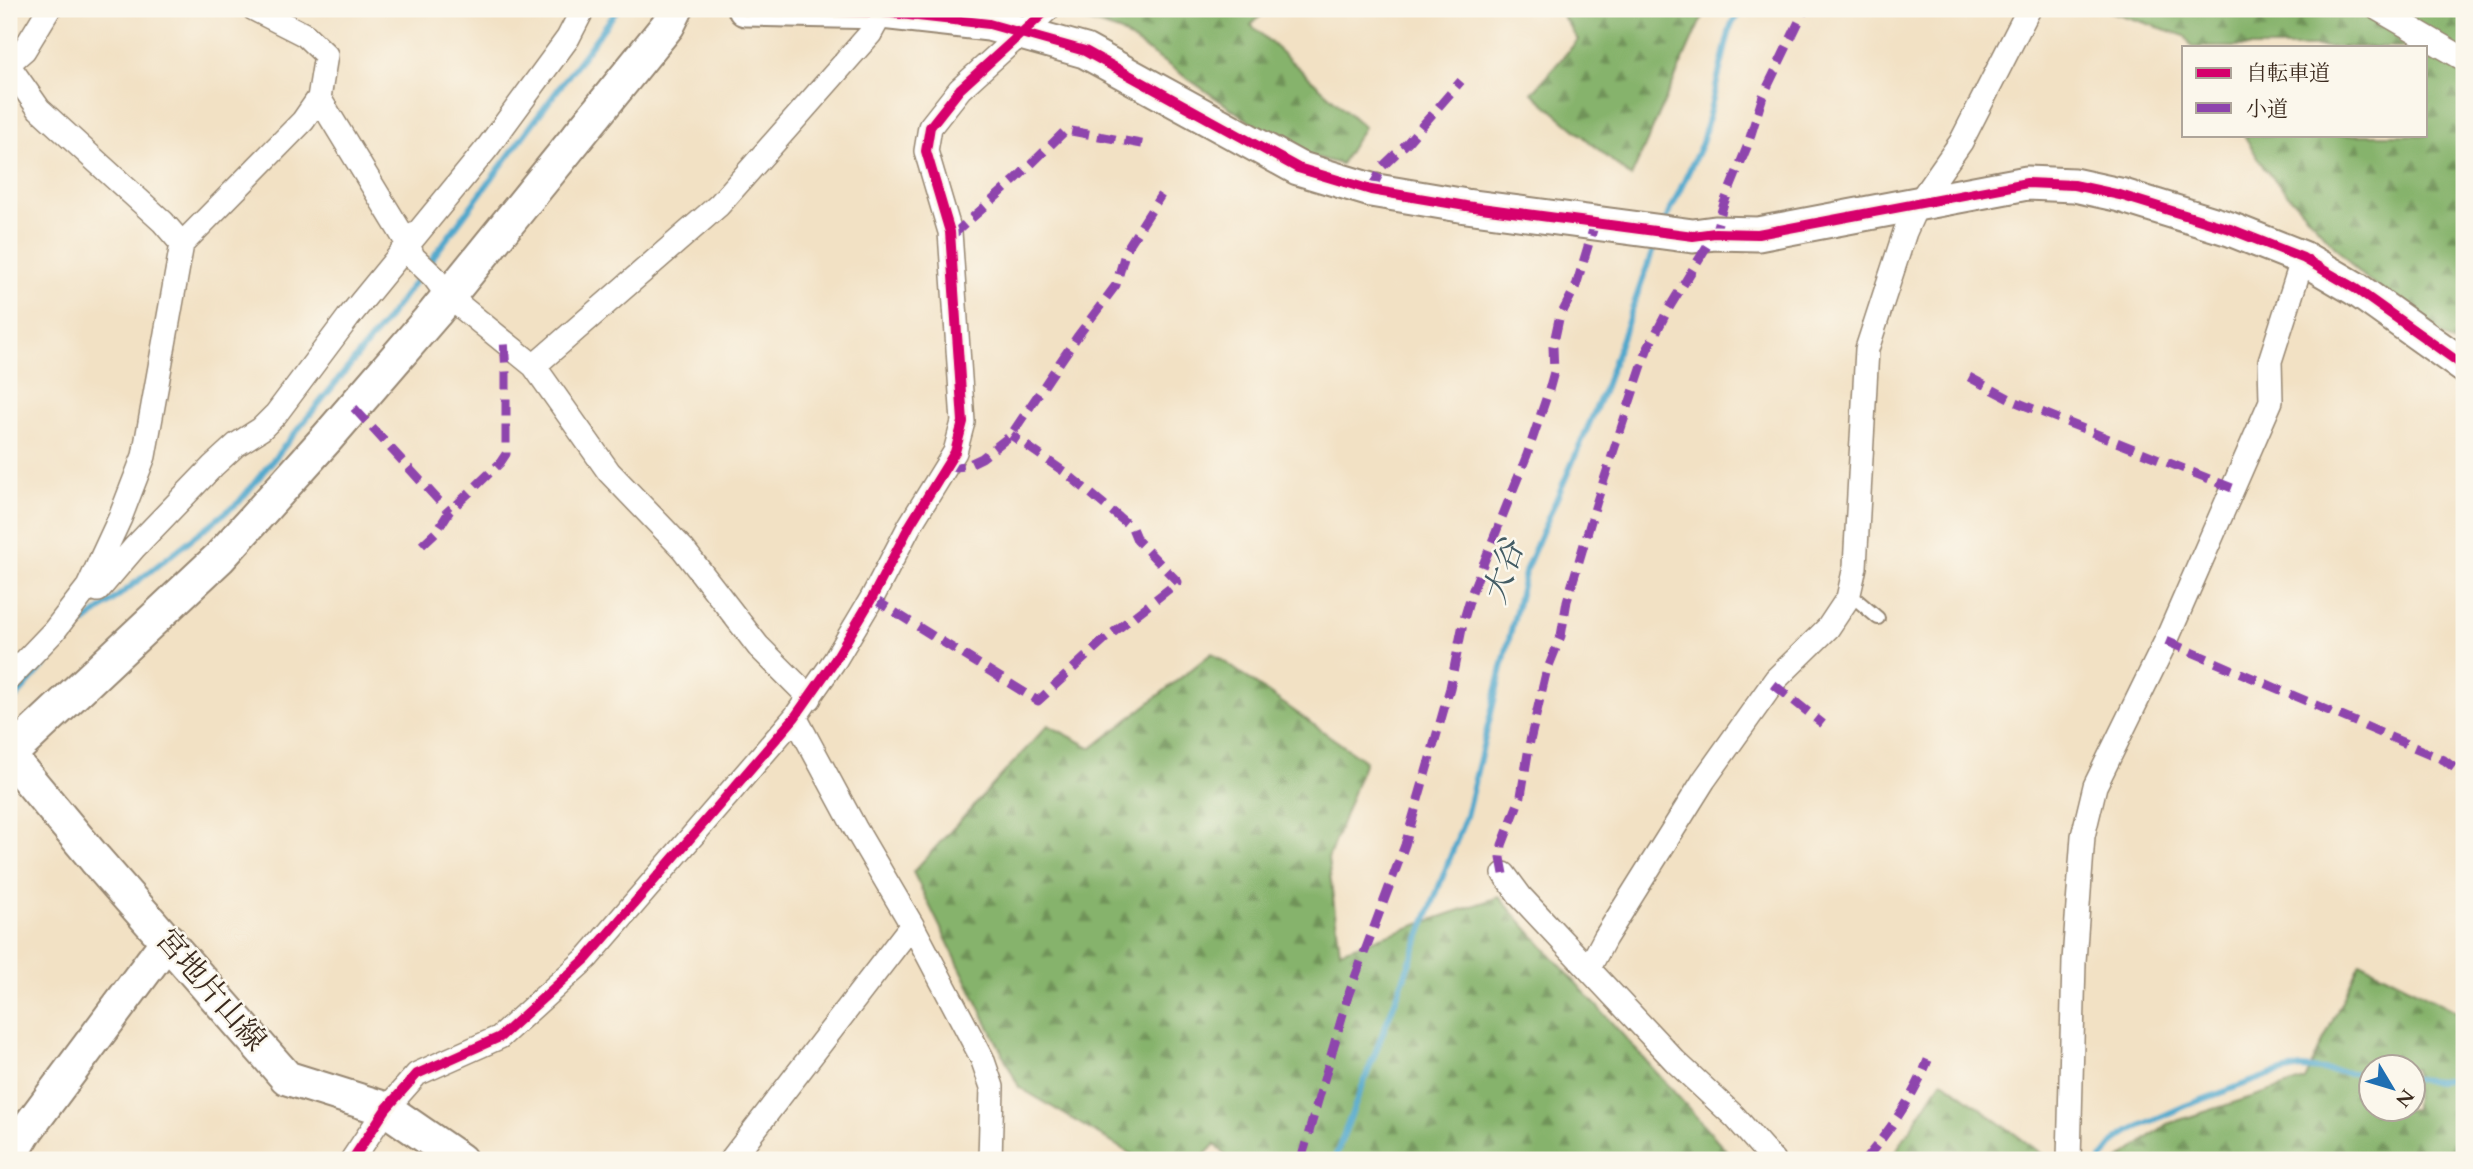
<svg xmlns="http://www.w3.org/2000/svg" width="2473" height="1169" font-family="Cardo,'Noto Serif JP',serif">
	<style>
		.forest { fill: url(#forest-firs); stroke: #606e45; stroke-width: 2; fill-rule: evenodd }
		.lines { fill: none; stroke-linecap: round; stroke-linejoin: round }
		.stream { stroke: #4fa7cc; stroke-width: 6 }
		.lane-casing { stroke: #968671; stroke-width: 16 }
		.street-casing { stroke: #968671; stroke-width: 26 }
		.secondary-casing { stroke: #968671; stroke-width: 37 }
		.lane { stroke: #fff; stroke-width: 12 }
		.street { stroke: #fff; stroke-width: 23 }
		.secondary { stroke: #fff; stroke-width: 33 }
		.quiet { stroke: #8e44ad; stroke-width: 9; stroke-dasharray: 18 9; stroke-linecap: butt }
		.cycleway-casing { stroke: #fbf7ec; stroke-width: 15 }
		.cycleway { stroke: #d6006c; stroke-width: 10 }
		.labels { text-anchor: middle; dominant-baseline: central; stroke-width: 5; stroke-linejoin: round; paint-order: stroke }
		.street-label { font-size: 30px; fill: #3b2a1e; stroke: #fbf7ec }
		.water-label { font-size: 32px; font-style: italic; fill: #435c64; stroke: #fbf7ec }
	</style>
	<defs>
		<pattern id="forest-firs" width="22" height="20" patternUnits="userSpaceOnUse" patternTransform="scale(1.75)"><rect width="22" height="20" fill="#86b36c"/><path d="M5 1l3.5 6h-7zM16 11l3.5 6h-7z" fill="#6f9258"/></pattern>
	</defs>
	<rect width="100%" height="100%" fill="#fbf7ec"/>
	<filter id="ink" filterUnits="userSpaceOnUse"><feTurbulence type="fractalNoise" baseFrequency=".0143" numOctaves="2"/><feDisplacementMap in="SourceGraphic" scale="14" xChannelSelector="R" yChannelSelector="G"/><feConvolveMatrix kernelMatrix="1 2 1 2 8 2 1 2 1" color-interpolation-filters="sRGB"/></filter>
	<filter id="wash" filterUnits="userSpaceOnUse"><feTurbulence type="fractalNoise" baseFrequency=".00686" numOctaves="4" result="noise"/><feDisplacementMap in="SourceGraphic" scale="28" xChannelSelector="R" yChannelSelector="G"/><feGaussianBlur stdDeviation="1.57" result="paint"/><feColorMatrix in="noise" values="0 0 0 0 0 0 0 0 0 0 0 0 0 0 0 0 0 1.4 0 .05"/><feComposite in="paint" operator="in"/></filter>
	<g filter="url(#wash)">
		<rect width="100%" height="100%" fill="#f2e1c4"/>
		<path class="forest" d="M1069,9H1268L1251,25L1364,127L1341,164L1294,152L1119,31L1064,14Z
			M1558,9H1708L1700,22L1631,177L1532,93L1578,40Z
			M2103,9H2464V351L2359,273L2264,168L2244,135H2426V47H2192L2185,36Z
			M1212,653L1365,761L1328,859L1340,951L1499,897L1735,1160H1230L1215,1144L1200,1160H1141L1019,1087L913,872L1048,725L1092,748Z
			M2360,962L2464,1015V1160H2119L2167,1124L2305,1080ZM2372,1068H2414V1110H2372Z
			M1942,1080L2050,1160H1890Z"/>
		<g class="lines">
			<path class="stream" d="M1665,222L1702,143L1731,25L1743,9
				M9,705L76,629L239,502L381,327L618,9
				M2414,1079L2438,1081L2464,1078
				M1334,1160L1466,816L1526,569L1603,392L1656,241
				M2101,1160L2117,1140L2129,1131L2185,1106L2272,1074L2301,1068L2372,1075"/>
		</g>
	</g>
	<g filter="url(#ink)">
		<g class="lines">
			<g class="lane-casing">
				<path id="lane" d="M1848,598L1857,600L1878,618"/>
			</g>
			<g class="street-casing">
				<path id="street" d="M2378,9L2464,59
					M9,63L24,50L49,9
					M9,66L39,109L163,222L182,244L144,456L120,518L88,587L54,631L9,678
					M319,98L408,244L413,257L434,277L448,296L534,366L719,205L870,34L882,12
					M182,244L303,121L319,98L326,55L305,35L254,9
					M534,366L609,472L683,549L758,646L810,698
					M88,587L98,590L134,548L213,466L236,445L261,429L276,414L348,318L488,147L568,38L583,9
					M795,717L855,828L912,925L982,1058L992,1087L990,1160
					M1504,874L1521,897L1675,1061L1735,1117L1773,1160
					M1589,968L1605,938L1704,780L1776,679L1828,628L1848,598L1855,567L1867,349L1905,232L1917,205L1961,142L2029,9
					M352,1160L386,1109L417,1074L500,1037L587,958L795,717L835,660L872,598L910,525L955,452L963,422L950,232L926,151L930,127L960,89L1048,9
					M731,1160L912,925
					M2069,1160L2074,961L2083,836L2095,786L2166,641L2271,401L2270,361L2303,258"/>
			</g>
			<g class="secondary-casing">
				<path id="secondary" d="M745,9L882,12L989,24L1085,51L1298,168L1371,190L1466,206L1693,236L1715,233L1758,234L2027,183L2074,185L2120,195L2230,229L2303,258L2356,289L2464,366
					M9,755L219,558L327,438L435,313L668,25L676,9
					M9,756L95,859L287,1078L386,1109L460,1160
					M9,1159L25,1132L168,940"/>
			</g>
			<use href="#lane" class="lane"/>
			<use href="#street" class="street"/>
			<use href="#secondary" class="secondary"/>
			<path class="quiet" d="M1371,190L1383,166L1408,142L1461,81
				M950,232L955,233L1016,179L1066,130L1147,145
				M1969,377L2016,402L2232,488
				M354,408L449,512
				M945,468L965,466L982,458L1011,435L1077,337L1116,285L1126,250L1161,195
				M422,545L437,531L449,512L500,463L506,454V373L504,339
				M872,598L1038,701L1105,639L1178,582L1137,540L1132,528L1066,473L1011,435
				M2166,641L2444,760L2464,775
				M1773,684L1823,724
				M1504,874L1501,858L1502,845L1521,796L1530,741L1546,673L1561,636L1567,601L1597,501L1647,350L1669,308L1715,233L1724,203L1747,147L1763,96L1805,9
				M1301,1160L1348,996L1405,845L1450,688L1464,619L1472,592L1527,455L1549,390L1554,372L1553,347L1559,319L1576,286L1595,223
				M1865,1160C1891,1128 1913,1098 1928,1060"/>
			<g class="cycleway-casing">
				<path id="cycleway" d="M745,9L882,12L989,24L1085,51L1298,168L1371,190L1466,206L1693,236L1715,233L1758,234L2027,183L2074,185L2120,195L2230,229L2303,258L2356,289L2464,366
					M352,1160L386,1109L417,1074L500,1037L587,958L795,717L835,660L872,598L910,525L955,452L963,422L950,232L926,151L930,127L960,89L1048,9"/>
			</g>
			<use href="#cycleway" class="cycleway"/>
		</g>
	</g>
	<g class="labels">
		<g class="street-label">
			<text transform="translate(211 990) rotate(49)">宮地片山線</text>
		</g>
		<g class="water-label">
			<text transform="translate(1504 572) rotate(-72)">大谷</text>
		</g>
	</g>
	<rect width="2473" height="1169" fill="none" stroke="#fbf7ec" stroke-width="35"/>
	<rect x="2182" y="46" width="245" height="91" fill="#fbf7ec" stroke="#aea59a" stroke-width="2"/>
	<rect x="2196" y="68" width="35" height="10" fill="#d6006c" stroke="#aea59a" stroke-width="2"/>
	<text x="2246" y="80" font-size="21" fill="#3b2a1e">自転車道</text>
	<rect x="2196" y="103" width="35" height="10" fill="#8e44ad" stroke="#aea59a" stroke-width="2"/>
	<text x="2246" y="116" font-size="21" fill="#3b2a1e">小道</text>
	<g transform="translate(2392 1088) rotate(128)"><circle r="33" fill="#fbf7ec" stroke="#aea59a" stroke-width="2"/>
	<path d="M0-5L12 26L0 18L-12 26Z" fill="#1f6fb2"/>
	<text y="-10" font-size="19" font-weight="bold" text-anchor="middle" fill="#3b2a1e">N</text>
	</g>
</svg>
